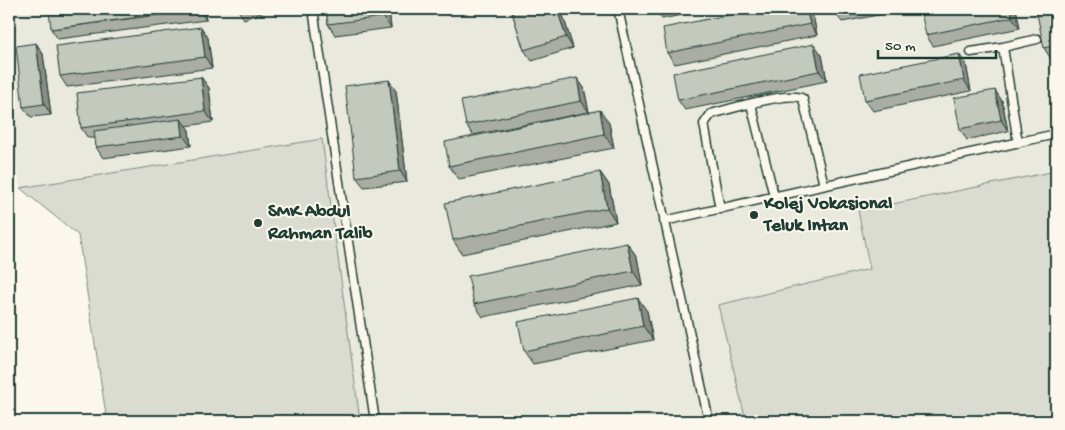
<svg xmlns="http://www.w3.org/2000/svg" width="1065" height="430" font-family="'Gochi Hand',sans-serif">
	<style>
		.built { fill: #eae9de }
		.pitch { fill: #dbdcd1; stroke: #7d8c82 }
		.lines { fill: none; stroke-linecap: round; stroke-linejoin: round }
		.service-casing { stroke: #1f3d34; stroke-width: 11 }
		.service { stroke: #fbf7ec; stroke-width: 8 }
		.wall { fill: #a9ada3; stroke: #1f3d34 }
		.shaded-wall { fill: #898d85; stroke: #1f3d34 }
		.building { fill: #c4c9be; stroke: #1f3d34 }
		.poi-dot { fill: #1f3d34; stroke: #fbf7ec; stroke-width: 2 }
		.labels { text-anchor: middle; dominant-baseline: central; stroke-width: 4; stroke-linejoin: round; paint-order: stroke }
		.poi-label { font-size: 19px; font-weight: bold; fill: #1f3d34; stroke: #fbf7ec; text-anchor: start }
	</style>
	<rect width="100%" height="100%" fill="#fbf7ec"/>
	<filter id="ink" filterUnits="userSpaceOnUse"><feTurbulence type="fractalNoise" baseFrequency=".02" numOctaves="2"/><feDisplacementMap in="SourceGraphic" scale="10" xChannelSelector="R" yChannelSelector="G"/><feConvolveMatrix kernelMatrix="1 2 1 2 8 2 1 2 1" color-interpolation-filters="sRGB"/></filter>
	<g filter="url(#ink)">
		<path class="built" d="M9,9H1056V421H107L78,235L20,187L9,121Z"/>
		<path class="pitch" d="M322,139L360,421H107L78,235L20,188Z
			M1056,171V421H746L718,305L870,269L858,211Z"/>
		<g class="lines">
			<g class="service-casing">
				<path id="service" d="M313,9L375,421
					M618,9L709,421
					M971,52L1003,47
					M751,104L774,196
					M1018,143L1003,47L1037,39
					M720,209L704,124L711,114C726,110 792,90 803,99L824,185
					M664,221L1056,134"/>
			</g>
			<use href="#service" class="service"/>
		</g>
		<path class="wall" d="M204,9L206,20L58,39L51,29Z
			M237,9H272L244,19Z
			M326,9H389L391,28L335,35L328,24Z
			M511,9H561L573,48L532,61L524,50Z
			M654,9H696L697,12L662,19Z
			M834,9H909L842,22L834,12Z
			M1016,9L1020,28L933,46L926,35Z
			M1056,9V58L1051,59L1044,48Z
			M812,10L817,35L675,64L667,53Z
			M201,27L208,38L212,68L67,87L60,76Z
			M36,43L43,54L51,115L31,117L23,107Z
			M822,55L827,81L685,110L678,100Z
			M966,64L971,91L873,111L865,100Z
			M201,77L209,88L213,122L186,126L189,130L191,146L103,158L96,147L95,138H88L81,128Z
			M577,78L584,88L589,112L473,135L466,125Z
			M396,91L407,182L364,187L356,177Z
			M1002,101L1008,131L967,140L960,129Z
			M609,123L614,148L459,179L449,166Z
			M600,172L609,185L616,222L462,254L453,240Z
			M627,243L637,257L642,285L483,317L474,304Z
			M647,311L653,340L533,364L524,351Z"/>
		<path class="shaded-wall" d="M198,9H204L206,20Z
			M382,9H389L391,28L383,17Z
			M557,9H561L573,48L566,37Z
			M806,9H811L812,10L817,35L810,24Z
			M1011,9H1016L1020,28L1012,17Z
			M201,27L208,38L212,68L205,57Z
			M36,43L43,54L51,115L44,104Z
			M814,44L822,55L827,81L819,71Z
			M959,54L966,64L971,91L964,80Z
			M201,77L209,88L213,122L205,111Z
			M577,78L584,88L589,112L581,101Z
			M389,80L396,91L407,182L400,171Z
			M995,90L1002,101L1008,131L1001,120Z
			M600,110L609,123L614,148L604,134Z
			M181,119L189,130L191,146L183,136Z
			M600,172L609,185L616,222L607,208Z
			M627,243L637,257L642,285L633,271Z
			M638,298L647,311L653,340L643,326Z"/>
		<path class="building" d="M49,9H198L51,29Z
			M326,9H382L383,17L328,24Z
			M511,9H557L566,37L524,50Z
			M758,9H806L810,24L667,53L663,28Z
			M834,9H849L834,12Z
			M937,9H1011L1012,17L926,35L921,12Z
			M1036,9H1056V45L1044,48Z
			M201,27L205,57L60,76L56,46Z
			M36,43L44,104L23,107L16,46Z
			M814,44L819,71L678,100L673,73Z
			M959,54L964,80L865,100L860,74Z
			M201,77L205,111L81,128L77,93Z
			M577,78L581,101L466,125L461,101Z
			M389,80L400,171L356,177L345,86Z
			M995,90L1001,120L960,129L954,98Z
			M600,110L604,134L449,166L445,142Z
			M181,119L183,136L96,147L94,131Z
			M600,172L607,208L453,240L445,203Z
			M627,243L633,271L474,304L468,276Z
			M638,298L643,326L524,351L518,322Z"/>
	</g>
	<g class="poi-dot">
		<circle cx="754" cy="215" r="5"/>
		<circle cx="258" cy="223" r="5"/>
	</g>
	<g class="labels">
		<g class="poi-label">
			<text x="764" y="204">Kolej Vokasional<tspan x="764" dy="22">Teluk Intan</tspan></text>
			<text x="268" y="212">SMK Abdul<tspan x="268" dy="22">Rahman Talib</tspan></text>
		</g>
	</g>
	<rect width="1065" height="430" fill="none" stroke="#fbf7ec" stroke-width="30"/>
	<rect x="15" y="15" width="1035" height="400" fill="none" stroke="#1f3d34" stroke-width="2" filter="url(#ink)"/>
	<path d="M878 50v8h118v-8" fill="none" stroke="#1f3d34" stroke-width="2.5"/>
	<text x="885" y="50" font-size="15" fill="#1f3d34" stroke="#fbf7ec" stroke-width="4" paint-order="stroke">50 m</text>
</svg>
